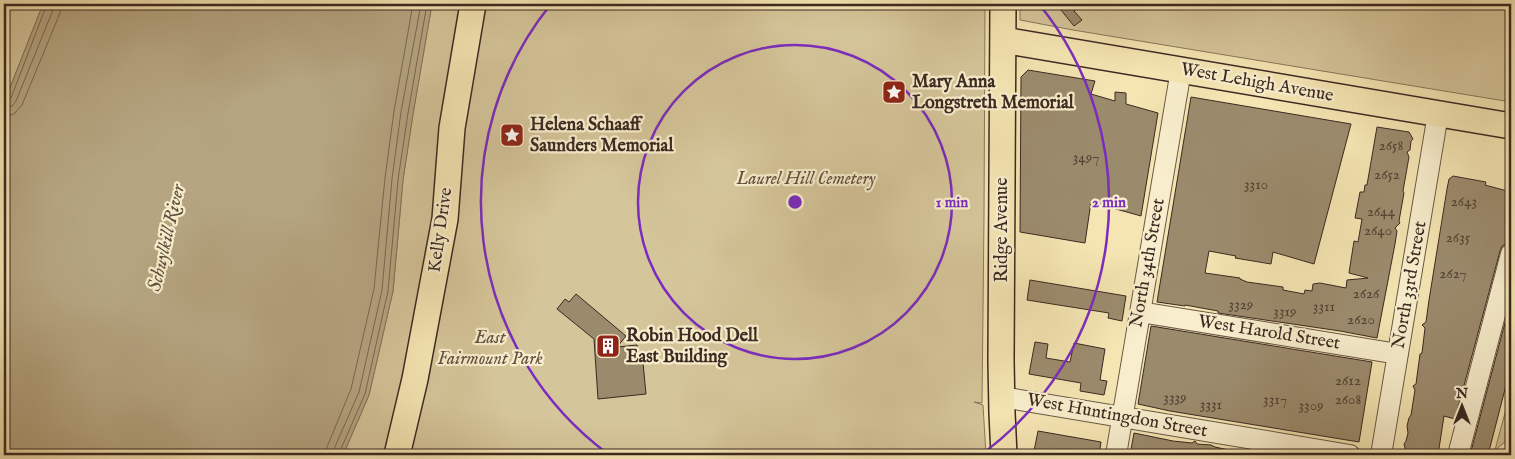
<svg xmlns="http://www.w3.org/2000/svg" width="1515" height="459" font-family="'IM FELL English',serif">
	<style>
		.green { fill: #d5c59a; stroke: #88775e }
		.water { fill: #b5a581; stroke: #84735b }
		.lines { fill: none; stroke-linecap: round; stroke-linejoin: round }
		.shore { stroke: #786752; stroke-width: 1 }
		.building { fill: #9b8b6d; stroke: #3b2922 }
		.minor-casing { stroke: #695846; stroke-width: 22 }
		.major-casing { stroke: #3b2922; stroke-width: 28 }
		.minor { stroke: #f8eecd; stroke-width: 20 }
		.major { stroke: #f4e5b2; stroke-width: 25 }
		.ring { fill: none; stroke: #7b2cbf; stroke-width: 2.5 }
		.labels { text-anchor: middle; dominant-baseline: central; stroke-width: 4.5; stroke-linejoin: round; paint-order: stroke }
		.number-label { font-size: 15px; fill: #534235 }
		.poi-label { font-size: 18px; font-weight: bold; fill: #3b2922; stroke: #f8eecd; text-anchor: start }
		.street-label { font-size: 18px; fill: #3b2922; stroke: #f8eecd }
		.park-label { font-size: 18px; font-style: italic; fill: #625040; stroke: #f8eecd }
		.water-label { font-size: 19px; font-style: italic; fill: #604e3e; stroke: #f8eecd }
		.centre { fill: #7b2cbf; stroke: #f8eecd; stroke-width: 2.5 }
		.ring-label { font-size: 15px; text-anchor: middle; font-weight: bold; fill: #7b2cbf; stroke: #f8eecd; stroke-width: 4.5; stroke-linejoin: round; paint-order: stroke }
	</style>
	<rect width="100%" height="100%" fill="#f4e5b2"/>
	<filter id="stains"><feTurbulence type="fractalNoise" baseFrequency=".004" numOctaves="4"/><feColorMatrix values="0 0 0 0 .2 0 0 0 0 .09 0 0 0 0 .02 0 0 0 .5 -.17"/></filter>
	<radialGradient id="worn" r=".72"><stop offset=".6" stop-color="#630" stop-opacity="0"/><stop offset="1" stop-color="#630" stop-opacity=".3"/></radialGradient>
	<path class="green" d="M4,4H43L4,103Z
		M432,4H985L984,217L982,403L974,402L983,405L986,455H343L369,395L393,291L403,180L413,114Z
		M1020,4H1511V102L1073,30L1020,20Z
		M1511,391V437L1495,450Z"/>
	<path class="water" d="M43,4H432L413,114L403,180L393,291L369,395L343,455H4V103Z"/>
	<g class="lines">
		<path class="shore" d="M4,102L8,101L11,98L47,4
			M4,108L12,106L16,101L53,10L54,4
			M4,116L14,114L22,105L60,13L61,4
			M325,455L327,447L351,389L374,289L385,178L394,111L413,4
			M333,455L334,449L359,392L382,290L392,179L401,112L421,4
			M339,455L340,451L365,394L388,291L398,180L408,113L427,4"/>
	</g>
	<path class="building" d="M1056,4H1083L1074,11L1082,20L1074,26Z
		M1028,70L1095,81L1091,94L1115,101V92L1126,93V104L1158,113L1141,216L1091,202L1085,243L1020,232L1021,77Z
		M1191,97L1351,124L1314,264L1273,252L1271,264L1235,258L1236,256L1209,251L1205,273L1240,278V279L1247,282L1283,287V290L1304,294L1305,290L1312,291L1313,284L1320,283L1346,288L1347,280L1368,278L1349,273L1354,241L1358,242L1362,219L1355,218L1360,192H1364L1365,185H1367L1377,127L1409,132L1413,139L1411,141L1410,150L1407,152L1409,157L1403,191L1404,193L1399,221L1400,223L1395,228L1397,231L1395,244L1377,338L1340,331L1218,313V311L1185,305V306L1157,302Z
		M1453,176L1486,182L1485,185L1511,192V219L1506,244L1502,246L1500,251L1455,419L1444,416L1438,455H1425L1406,452L1404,444L1406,441L1408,433L1407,426L1409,418L1411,415L1415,390L1413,386L1416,384L1420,354L1422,353L1425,328L1422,325L1426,322L1429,300L1447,189L1449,179Z
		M1030,280L1126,296L1122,321L1108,318L1109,313L1027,300Z
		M576,294L626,336L617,347L637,345L639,364L643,363L646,394L598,399L594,339L557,309L565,299L569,302Z
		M1511,300V366L1488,455H1470Z
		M1151,326L1372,362L1359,442L1170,411L1138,404Z
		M1035,342L1048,344L1046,358L1070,362L1074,343L1105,349L1100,380L1107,381L1104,395L1080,391L1081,383L1029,374Z
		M1038,431L1101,442L1099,455H1063L1034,451Z
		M1134,433L1173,441L1192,443L1195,441L1197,444L1211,445L1215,447L1229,450V455H1130Z"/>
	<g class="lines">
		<g class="minor-casing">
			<path id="minor" d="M1140,312L1398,354
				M1002,397L1350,455
				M1116,455L1181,70
				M1381,455L1438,114
				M1458,455L1511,254"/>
		</g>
		<g class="major-casing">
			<path id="major" d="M1003,4L1001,361L1002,413L1004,455
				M1003,40L1511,126
				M397,455L415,379L445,219L452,128L473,4"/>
		</g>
		<use href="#minor" class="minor"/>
		<use href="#major" class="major"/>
	</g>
	<g class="ring">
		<circle cx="795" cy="202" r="157"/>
		<path d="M608 454A314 314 0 0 1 551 4M1039 4A314 314 0 0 1 982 454"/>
	</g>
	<defs>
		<g id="sight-square" transform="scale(1.25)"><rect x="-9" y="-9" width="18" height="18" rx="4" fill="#8f2418" stroke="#f8eecd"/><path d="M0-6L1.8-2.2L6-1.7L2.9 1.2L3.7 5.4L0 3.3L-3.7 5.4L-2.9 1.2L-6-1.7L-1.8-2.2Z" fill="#fff"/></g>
		<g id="building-square" transform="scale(1.25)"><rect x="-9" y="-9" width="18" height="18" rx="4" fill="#8f2418" stroke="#f8eecd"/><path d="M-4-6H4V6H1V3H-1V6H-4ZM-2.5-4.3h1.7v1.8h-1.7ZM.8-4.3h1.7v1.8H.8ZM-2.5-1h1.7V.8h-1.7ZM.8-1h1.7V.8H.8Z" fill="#fff"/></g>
	</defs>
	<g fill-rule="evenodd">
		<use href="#sight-square" x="894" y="92"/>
		<use href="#sight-square" x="512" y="135"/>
		<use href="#building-square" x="608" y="346"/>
	</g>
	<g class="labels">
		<g class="number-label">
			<text x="1391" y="145">2658</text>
			<text x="1086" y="157">3497</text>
			<text x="1387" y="174">2652</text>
			<text x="1256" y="184">3310</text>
			<text x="1464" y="201">2643</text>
			<text x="1381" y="211">2644</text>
			<text x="1378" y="230">2640</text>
			<text x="1458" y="237">2635</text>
			<text x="1453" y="273">2627</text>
			<text x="1366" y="293">2626</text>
			<text x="1241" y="304">3329</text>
			<text x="1324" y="306">3311</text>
			<text x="1285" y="311">3319</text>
			<text x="1361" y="319">2620</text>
			<text x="1348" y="380">2612</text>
			<text x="1175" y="397">3339</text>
			<text x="1275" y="399">3317</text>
			<text x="1348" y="399">2608</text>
			<text x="1211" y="404">3331</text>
			<text x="1311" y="405">3309</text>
		</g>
		<g class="poi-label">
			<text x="912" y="82">Mary Anna<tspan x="912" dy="21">Longstreth Memorial</tspan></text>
			<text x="530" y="125">Helena Schaaff<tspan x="530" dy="21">Saunders Memorial</tspan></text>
			<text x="626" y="336">Robin Hood Dell<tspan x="626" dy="21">East Building</tspan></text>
		</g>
		<g class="street-label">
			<text transform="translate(1257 83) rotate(10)">West Lehigh Avenue</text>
			<text transform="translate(441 230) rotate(-82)">Kelly Drive</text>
			<text transform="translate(1002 230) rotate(-90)">Ridge Avenue</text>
			<text transform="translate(1148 263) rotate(-80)">North 34th Street</text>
			<text transform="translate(1410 285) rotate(-80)">North 33rd Street</text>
			<text transform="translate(1269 333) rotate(9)">West Harold Street</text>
			<text transform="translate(1117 416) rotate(10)">West Huntingdon Street</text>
		</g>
		<g class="park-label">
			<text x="806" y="179">Laurel Hill Cemetery</text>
			<text x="490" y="338">East<tspan x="490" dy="21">Fairmount Park</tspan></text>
		</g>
		<g class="water-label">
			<text transform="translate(167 238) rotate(-77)">Schuylkill River</text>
		</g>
	</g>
	<circle cx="795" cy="202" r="8" class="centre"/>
	<g class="ring-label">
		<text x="952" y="207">1 min</text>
		<text x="1109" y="207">2 min</text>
	</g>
	<rect width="1515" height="459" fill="none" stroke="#f4e5b2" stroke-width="20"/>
	<rect x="5" y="5" width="1505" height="449" fill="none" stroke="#3b2922" stroke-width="2.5"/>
	<rect x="10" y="10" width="1495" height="439" fill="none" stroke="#3b2922"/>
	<g transform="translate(1462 406)" stroke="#f8eecd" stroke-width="4" paint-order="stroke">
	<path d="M0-4L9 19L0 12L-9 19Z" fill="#3b2922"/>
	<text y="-8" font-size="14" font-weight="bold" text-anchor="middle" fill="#3b2922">N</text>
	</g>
	<rect width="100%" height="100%" filter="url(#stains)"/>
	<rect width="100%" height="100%" fill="url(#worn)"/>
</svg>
